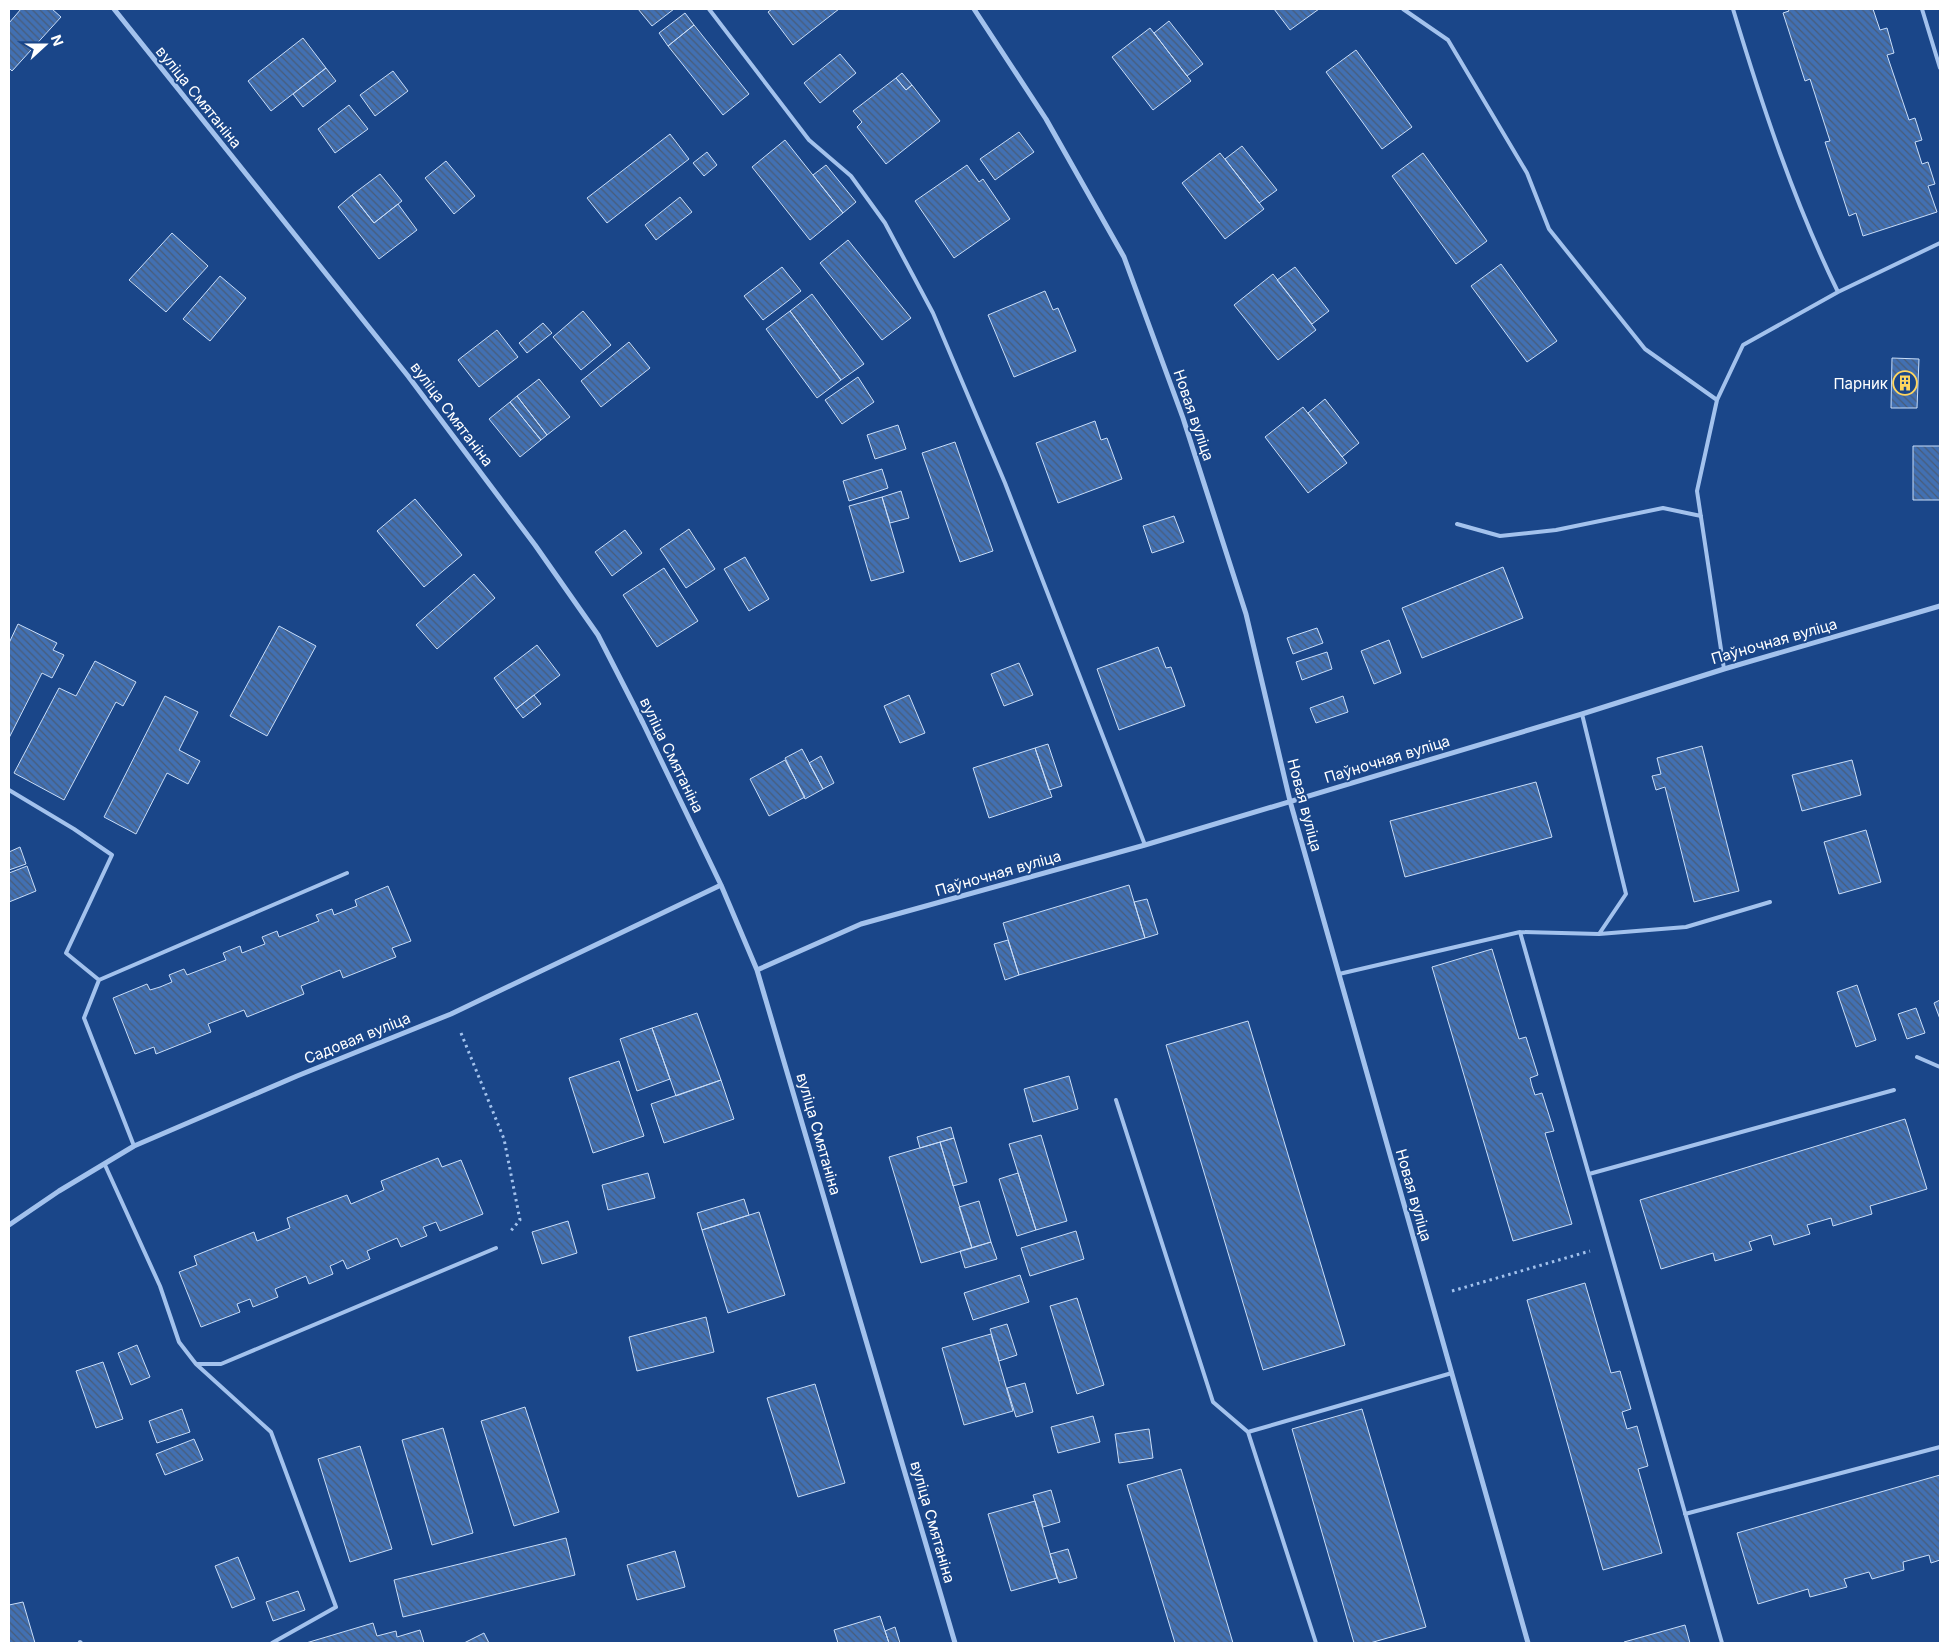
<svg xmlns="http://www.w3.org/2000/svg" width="1949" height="1652" font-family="Inter,sans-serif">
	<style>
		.building { fill: url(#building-back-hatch); stroke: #c8ddf9 }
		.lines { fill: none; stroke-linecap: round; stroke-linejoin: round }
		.path { stroke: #a3c2ed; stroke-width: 3; stroke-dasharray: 2.5 4; stroke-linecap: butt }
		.lane { stroke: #a3c2ed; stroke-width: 4 }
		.street { stroke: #a3c2ed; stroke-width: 5 }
		.labels { text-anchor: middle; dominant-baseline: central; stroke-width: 4; stroke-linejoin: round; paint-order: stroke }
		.street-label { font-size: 15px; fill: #fff; stroke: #1a4689 }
		.poi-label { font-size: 15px; fill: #fff; stroke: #1a4689; text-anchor: end }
	</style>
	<defs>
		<pattern id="building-back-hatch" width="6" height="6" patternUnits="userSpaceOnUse" patternTransform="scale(1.25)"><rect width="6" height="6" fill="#4270b2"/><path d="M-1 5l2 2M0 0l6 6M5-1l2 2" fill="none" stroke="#485c7a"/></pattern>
	</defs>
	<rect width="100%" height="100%" fill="#1a4689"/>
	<path class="building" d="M21,9H52L61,17L12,71L9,68V23Z
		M638,9H674L652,26Z
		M772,9H839L793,45L768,12Z
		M1274,9H1319L1290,30Z
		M1788,9H1873L1880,30L1887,28L1894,53L1887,55L1909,120L1915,118L1922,140L1915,142L1922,164L1928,162L1935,184L1928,186L1937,212L1863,236L1856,213L1849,216L1825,142L1830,141L1810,79L1805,81L1783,13L1789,11Z
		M685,13L694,25L668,46L659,33Z
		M1169,21L1203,64L1187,76L1154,33Z
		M694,25L749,94L723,115L668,46Z
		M1150,28L1191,81L1153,110L1112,57Z
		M303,38L326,68L271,111L248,81Z
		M1356,50L1412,127L1382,149L1326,72Z
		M840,54L856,73L820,103L804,83Z
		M326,68L336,81L303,107L293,94Z
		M393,71L408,91L375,116L360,95Z
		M902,73L912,85L906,90L896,78Z
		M896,78L906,90L912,85L940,121L886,164L857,127L862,122L853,111Z
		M349,105L368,129L335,153L318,129Z
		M1019,132L1034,152L995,180L980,159Z
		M670,134L689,159L607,223L587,198Z
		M785,140L843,213L810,240L752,167Z
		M1242,146L1277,190L1259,203L1225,159Z
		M707,152L717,165L704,176L693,163Z
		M1220,153L1264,209L1225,239L1182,183Z
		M1423,153L1487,241L1456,264L1392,176Z
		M446,161L475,196L454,214L425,178Z
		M826,165L856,202L843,213L813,175Z
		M967,165L979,182L983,179L1010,219L954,258L915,201Z
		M380,174L402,201L374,223L352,195Z
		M352,195L374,223L398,204L417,230L379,259L338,207Z
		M680,197L692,212L656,240L645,225Z
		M172,233L208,266L166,312L129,280Z
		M848,240L911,318L882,340L820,263Z
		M1501,264L1557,341L1527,362L1471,286Z
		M782,267L801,291L763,320L744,296Z
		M1295,267L1329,311L1312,324L1277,280Z
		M1273,274L1316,330L1278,360L1234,305Z
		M220,276L246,298L210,341L183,319Z
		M1045,291L1053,310L1058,308L1076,351L1014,377L988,315Z
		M812,294L864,364L841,380L790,311Z
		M583,311L611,345L581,370L553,337Z
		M790,311L841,380L817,398L766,329Z
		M543,323L552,333L527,353L519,343Z
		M497,330L518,357L479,387L458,360Z
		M629,342L650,368L601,407L581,381Z
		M1892,358L1919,359L1917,408H1891Z
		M858,377L874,402L842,424L825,400Z
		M539,379L570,417L547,435L517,396Z
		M517,396L547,435L541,440L510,402Z
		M1325,399L1359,443L1342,457L1308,413Z
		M510,402L541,440L520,457L489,419Z
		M1303,407L1347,463L1308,493L1265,437Z
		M1095,421L1101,440L1107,438L1122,479L1058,503L1036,443Z
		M898,425L906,449L875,459L867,435Z
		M955,442L993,551L960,562L922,453Z
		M1913,446H1940V500H1913Z
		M882,469L888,488L849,501L843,481Z
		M901,491L909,518L890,523L882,497Z
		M882,497L904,572L871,581L849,506Z
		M415,499L462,555L424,587L377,531Z
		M1174,516L1184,542L1152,553L1143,526Z
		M689,529L715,569L686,588L660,549Z
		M625,530L642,553L612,576L595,552Z
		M745,557L769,599L749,611L724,569Z
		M1503,567L1523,618L1422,658L1402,608Z
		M664,568L698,621L657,647L623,595Z
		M474,574L495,598L437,649L416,625Z
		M18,624L57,643L53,650L64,655L52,678L42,673L9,738V643Z
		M279,626L316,646L267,736L230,716Z
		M1317,628L1323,643L1293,654L1287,638Z
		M1389,640L1401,673L1374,684L1361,651Z
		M537,645L560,675L516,709L494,678Z
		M1158,647L1166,668L1171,667L1185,706L1119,730L1097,669Z
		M1327,652L1332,669L1302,680L1296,662Z
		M95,661L136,682L123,706L116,702L64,800L14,773L59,688L76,696Z
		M1019,663L1033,695L1004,706L991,674Z
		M534,695L541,704L523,718L516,709Z
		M909,695L925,733L900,743L884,706Z
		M165,696L198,712L179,750L200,761L188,784L167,773L136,834L104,817Z
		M1343,696L1348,712L1316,723L1310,708Z
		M1048,744L1062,786L1049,790L1035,748Z
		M1702,746L1739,891L1694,902L1665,787L1656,790L1652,776L1661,774L1657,758Z
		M1035,748L1052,797L989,818L973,768Z
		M802,749L823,789L805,799L785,758Z
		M821,756L834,783L823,789L809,763Z
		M785,760L805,797L769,816L750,779Z
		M1852,760L1861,795L1802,811L1792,775Z
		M1536,782L1552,837L1405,877L1390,821Z
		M1866,830L1881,882L1839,894L1824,842Z
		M20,847L26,864L9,870V852Z
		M27,866L36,891L9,902V873Z
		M1129,885L1145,938L1019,975L1003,923Z
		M388,886L411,941L392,948L396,957L343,978L340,970L301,986L304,994L247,1017L244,1010L208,1024L211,1032L156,1054L154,1047L135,1054L113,998L147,984L150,990L160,987L172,982L169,975L184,969L187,975L226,960L223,953L240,946L242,953L265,944L262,937L277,931L279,937L319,921L316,915L332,909L334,915L357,906L355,900Z
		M1147,899L1158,934L1145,938L1134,902Z
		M1008,940L1019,975L1005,980L994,944Z
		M1492,949L1519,1039L1526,1037L1538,1075L1530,1078L1532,1086L1535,1095L1542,1093L1554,1131L1545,1133L1572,1224L1513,1241L1432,967Z
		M1857,985L1876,1040L1856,1047L1837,992Z
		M1940,1000V1019L1934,1003Z
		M1916,1008L1925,1033L1907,1039L1898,1014Z
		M697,1013L721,1080L676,1096L652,1028Z
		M1248,1021L1345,1345L1263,1370L1166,1045Z
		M652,1028L670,1079L637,1091L620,1039Z
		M619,1061L644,1136L593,1153L569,1078Z
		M1069,1076L1078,1109L1033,1122L1024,1089Z
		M721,1080L734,1119L664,1143L651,1104Z
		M1905,1119L1927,1189L1870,1206L1872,1214L1833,1226L1831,1218L1807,1225L1810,1234L1774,1245L1771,1235L1749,1242L1752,1250L1715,1261L1713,1253L1661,1269L1640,1200Z
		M951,1127L954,1138L920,1148L917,1137Z
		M1041,1135L1067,1221L1036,1230L1009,1144Z
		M954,1138L967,1182L953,1186L940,1142Z
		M940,1142L972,1248L921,1263L889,1157Z
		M438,1158L442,1167L461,1160L483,1214L440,1231L436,1222L423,1227L427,1236L401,1247L397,1238L367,1251L370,1259L347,1269L343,1260L337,1263L330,1266L333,1274L309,1284L306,1276L275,1289L278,1297L253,1307L250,1299L237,1304L240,1312L201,1327L179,1272L197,1265L194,1256L254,1232L257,1241L290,1228L287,1218L347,1195L351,1204L384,1190L381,1181Z
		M648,1173L655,1198L608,1210L602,1185Z
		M1018,1173L1036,1230L1017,1236L999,1179Z
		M744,1199L749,1215L702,1230L697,1213Z
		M979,1201L991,1242L972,1248L959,1207Z
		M759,1212L785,1295L728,1313L702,1230Z
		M568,1221L577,1253L542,1264L532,1232Z
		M1076,1231L1084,1259L1030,1276L1021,1248Z
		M991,1242L997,1259L965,1268L960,1251Z
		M1020,1275L1029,1302L973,1320L964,1293Z
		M1585,1283L1611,1373L1620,1371L1631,1409L1622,1412L1627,1429L1637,1426L1648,1466L1638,1469L1662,1553L1603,1570L1527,1300Z
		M1077,1298L1104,1385L1077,1394L1050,1306Z
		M706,1317L714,1352L637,1371L629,1337Z
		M1007,1324L1017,1355L999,1361L990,1329Z
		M991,1334L1013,1411L964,1425L942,1348Z
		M137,1345L150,1377L131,1385L118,1353Z
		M103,1362L123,1419L96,1428L76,1371Z
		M1025,1383L1033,1412L1016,1417L1007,1388Z
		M815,1384L845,1483L798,1497L767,1398Z
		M525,1407L559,1512L514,1526L481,1421Z
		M182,1409L190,1432L157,1443L149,1421Z
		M1362,1409L1426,1627L1370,1643H1354L1292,1429Z
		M1093,1416L1100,1442L1058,1453L1051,1427Z
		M443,1428L473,1533L432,1545L402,1440Z
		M1149,1429L1153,1458L1119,1463L1115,1434Z
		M194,1439L203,1460L165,1475L156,1454Z
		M360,1446L392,1549L350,1562L318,1459Z
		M1181,1469L1233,1643H1175L1127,1485Z
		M1940,1475V1560L1931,1563L1929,1555L1903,1562L1904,1570L1872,1579L1869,1572L1844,1579L1847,1587L1810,1597L1808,1589L1758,1604L1737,1533Z
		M1051,1490L1060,1522L1043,1527L1033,1495Z
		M1035,1501L1057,1578L1011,1591L988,1514Z
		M566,1538L575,1575L403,1617L394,1580Z
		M1068,1549L1077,1578L1059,1583L1050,1554Z
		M675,1551L685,1587L637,1600L627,1565Z
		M238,1557L255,1599L232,1608L215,1566Z
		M298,1591L305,1610L273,1621L266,1602Z
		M23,1602L35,1643H9V1605Z
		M880,1616L889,1643H838L834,1630Z
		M373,1623L377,1636L396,1631L397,1637L420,1630L424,1643H306Z
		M1685,1625L1690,1643H1625L1624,1642Z
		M895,1627L900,1643H889L885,1631Z
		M484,1633L489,1643H464Z"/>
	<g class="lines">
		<path class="path" d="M461,1033L504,1139L520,1220L509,1233
			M1452,1291L1590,1251"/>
		<path class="lane" d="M709,9L809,140L851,176L885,223L933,313L1005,483L1145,845
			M1403,9L1448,40L1527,173L1549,229L1645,349L1717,400
			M1733,9C1762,105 1794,202 1838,292
			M1922,9L1940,68
			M1457,524L1500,536L1556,530L1663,508L1701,516
			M1724,669L1697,491L1717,400L1743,345L1838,292L1940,243
			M1582,714L1626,894L1599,934
			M9,790L74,829L112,855L66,953L99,980
			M1520,932L1722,1643
			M1339,974L1520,932L1599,934L1686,927L1770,902
			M1917,1057L1940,1067
			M1116,1100L1213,1402L1248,1432L1316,1643
			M134,1146L84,1018L99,980L347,873
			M105,1165L160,1286L179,1342L196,1364H221L496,1248
			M1589,1174L1894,1090
			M196,1364L271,1432L336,1607L272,1643
			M1248,1432L1452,1373
			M1685,1514L1940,1447
			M80,1642L81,1643"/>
		<path class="street" d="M114,9L408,376L535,545L598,635L643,723L721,885L757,970L955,1643
			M974,9L1046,119L1124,257L1183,418L1246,614L1290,801L1528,1643
			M757,970L861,924L1145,845L1582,714L1724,669L1940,606
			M9,1225L59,1191L134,1146L297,1076L451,1014L721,885"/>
	</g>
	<defs>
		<g id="building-ring" transform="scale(1.25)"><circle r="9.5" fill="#1a4689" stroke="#ffd65f" stroke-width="1.5"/><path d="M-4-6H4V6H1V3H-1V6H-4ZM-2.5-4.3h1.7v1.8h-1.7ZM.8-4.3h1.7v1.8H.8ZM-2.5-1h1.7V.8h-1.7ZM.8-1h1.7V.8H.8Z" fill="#ffd65f"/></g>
	</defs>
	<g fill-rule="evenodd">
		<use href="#building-ring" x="1905" y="383"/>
	</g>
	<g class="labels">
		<g class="street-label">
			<text transform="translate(199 97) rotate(51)">вуліца Смятаніна</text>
			<text transform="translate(452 414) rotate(53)">вуліца Смятаніна</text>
			<text transform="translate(1194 415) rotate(71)">Новая вуліца</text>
			<text transform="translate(1774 641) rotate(-16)">Паўночная вуліца</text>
			<text transform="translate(672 755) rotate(64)">вуліца Смятаніна</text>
			<text transform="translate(1387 759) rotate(-17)">Паўночная вуліца</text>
			<text transform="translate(1305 805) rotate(75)">Новая вуліца</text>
			<text transform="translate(998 873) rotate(-16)">Паўночная вуліца</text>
			<text transform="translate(357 1038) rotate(-22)">Садовая вуліца</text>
			<text transform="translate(819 1134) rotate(74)">вуліца Смятаніна</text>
			<text transform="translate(1414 1195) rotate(74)">Новая вуліца</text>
			<text transform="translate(933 1522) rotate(74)">вуліца Смятаніна</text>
		</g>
		<g class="poi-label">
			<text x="1888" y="383">Парник</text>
		</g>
	</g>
	<rect width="1949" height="1652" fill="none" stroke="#ffffff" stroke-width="20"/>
	<g transform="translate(45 45) rotate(69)" stroke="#1a4689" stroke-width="4" paint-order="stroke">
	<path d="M0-4L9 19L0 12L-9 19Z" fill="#ffffff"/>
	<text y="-8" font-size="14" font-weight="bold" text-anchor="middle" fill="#ffffff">N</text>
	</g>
</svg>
